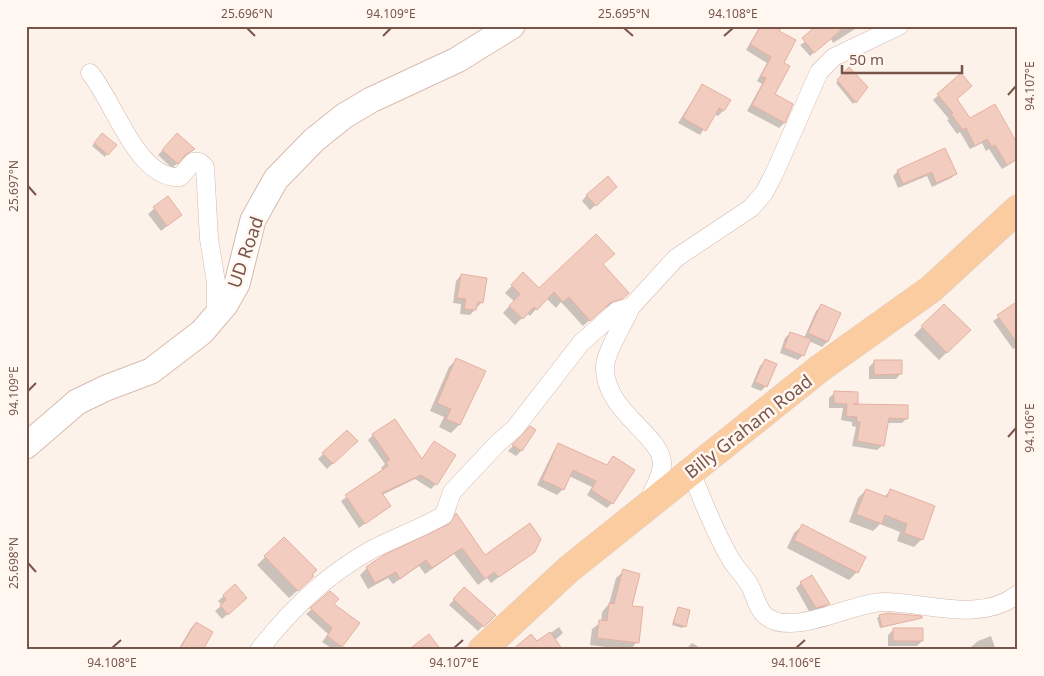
<svg xmlns="http://www.w3.org/2000/svg" width="1044" height="676" font-family="'Noto Sans',sans-serif">
	<style>
		.shadow { fill: #0003 }
		.building { fill: #f3ccc0; stroke: #e6b0a0 }
		.lines { fill: none; stroke-linecap: round; stroke-linejoin: round }
		.minor-casing { stroke: #d2bab0; stroke-width: 19 }
		.secondary-casing { stroke: #d8bbb0; stroke-width: 27 }
		.primary-casing { stroke: #d9cfcd; stroke-width: 29 }
		.minor { stroke: #fff; stroke-width: 18 }
		.secondary { stroke: #fff; stroke-width: 25 }
		.primary { stroke: #fccca1; stroke-width: 28 }
		.ticks { fill: none; stroke: #78554b; stroke-width: 2 }
		.labels { text-anchor: middle; dominant-baseline: central; stroke-width: 5; stroke-linejoin: round; paint-order: stroke }
		.street-label { font-size: 18px; fill: #78554b; stroke: #fff7f0 }
		.neatline { fill: none; stroke: #78554b; stroke-width: 2 }
		.ticks-label { font-size: 12px; text-anchor: middle; fill: #78554b }
	</style>
	<rect width="100%" height="100%" fill="#fdf2e9"/>
	<path class="shadow" d="M760,26H774L778,32L782,63L773,95L792,105L784,123L779,128L747,111L762,84L757,81L767,63L746,50Z
		M831,26H854L855,29L833,43L831,39L810,56L800,45Z
		M849,69L855,102L853,104L836,83Z
		M961,75L955,99L970,120L1018,145V159L1002,169L989,149L986,151L982,143L970,149L960,132L957,134L947,120L949,119L933,100Z
		M702,85L723,111L718,116L714,114L700,135L678,123Z
		M100,137L107,154L105,157L92,146Z
		M172,140L194,149L172,168L158,155Z
		M945,150L956,174L951,178L932,187L927,176L898,188L893,176L898,171Z
		M610,192L590,210L582,201L587,195Z
		M167,198L181,215L161,231L148,214Z
		M602,264L620,299L614,305L602,309L583,326L561,302L556,308L546,298L530,316L527,313L515,325L503,313L514,301L505,293L523,274L539,289Z
		M461,275L482,302L470,315L460,314L461,304L453,303L456,281Z
		M1018,304V346L1013,349L993,321Z
		M944,305L969,330L939,360L914,335Z
		M821,306L839,314L827,342L822,347L809,341L803,355L798,360L780,353L785,338L790,333L804,338L816,311Z
		M457,359L459,425L451,433L439,427L444,417L430,411L449,367Z
		M765,361L766,386L761,391L751,387L760,366Z
		M874,362L901,373L896,379H869V367Z
		M835,392L857,403L855,405L907,418L902,423H887L883,445L877,450L852,446L856,427L852,426V422L841,420L843,408H829V398Z
		M530,428L534,430L521,451L516,456L508,451Z
		M347,431L356,441L327,469L318,459Z
		M373,435L421,460L434,442L436,484L431,489L415,479L382,495L389,506L359,528L341,501L383,471L381,468L385,464L368,440Z
		M559,445L606,466L613,457L612,503L607,508L587,495L592,487L569,476L563,489L557,495L537,485L554,450Z
		M866,490L884,497L891,490L922,539L914,547L897,541L900,532L880,524L873,531L849,522L858,498Z
		M456,515L484,556L534,551L491,583L487,578L478,585L454,554L425,574L419,566L393,584L388,578L368,589L360,575L367,568L446,527Z
		M802,526L857,572L849,580L787,548L794,533Z
		M284,539L305,584L289,598L257,565Z
		M624,571L637,642L630,650L590,645L592,629L601,622L602,612L609,604L616,578Z
		M801,583L828,604L823,609L810,613L796,588Z
		M235,586L240,603L222,619L215,611L222,605L218,601Z
		M330,593L342,647L338,650H334L322,642L328,634L306,614Z
		M459,594L494,615L478,631L449,605Z
		M678,608L685,626L682,628L672,625Z
		M880,616L921,618L880,628L877,618Z
		M196,623L201,650H178L191,628Z
		M559,627L563,633L544,650L537,643Z
		M894,629L922,641L917,646H888V635Z
		M991,636L996,650H964L971,647L978,641Z
		M692,643L704,650H685Z"/>
	<path class="building" d="M761,26H782L779,31L796,40L784,63L790,66L775,94L793,104L785,123L752,105L766,78L761,76L771,57L750,44Z
		M816,26H846L814,53L802,38Z
		M849,67L868,87L856,103L837,80Z
		M961,73L972,86L957,99L970,118L995,104L1018,145V158L1007,165L995,145L992,147L987,139L975,146L966,128L963,130L951,114L953,113L937,94Z
		M702,84L731,100L724,111L719,108L706,131L683,118Z
		M102,133L117,145L108,155L94,143Z
		M177,133L195,149L185,155L178,164L162,150Z
		M945,148L957,174L936,183L932,172L903,184L897,170Z
		M608,176L617,187L596,206L586,195Z
		M168,196L182,215L167,226L153,207Z
		M596,234L615,254L603,264L629,293L622,299L610,303L590,321L569,297L563,302L554,292L537,310L534,307L523,319L509,306L520,294L511,285L523,272L539,288Z
		M461,274L487,278L483,303L478,302L476,310L464,309L466,299L457,298Z
		M1018,301V344L997,315Z
		M821,304L841,313L828,342L808,333Z
		M944,304L971,330L947,353L921,326Z
		M790,332L811,339L804,356L784,348Z
		M456,358L486,371L460,425L446,419L451,409L437,403Z
		M765,359L777,364L767,387L755,382Z
		M874,360H902V374L874,375Z
		M834,391L858,392V404H853L908,405V419L889,418L884,446L857,441L860,422H857V417L846,416L847,404L834,403Z
		M395,419L422,459L434,441L456,455L437,485L421,475L382,493L391,506L365,524L345,495L388,466L386,461L390,460L372,434Z
		M530,426L536,430L522,451L512,445Z
		M347,430L358,441L333,464L322,453Z
		M558,443L607,465L613,456L635,470L613,504L591,490L596,481L573,470L564,490L542,480Z
		M866,489L887,497L890,489L935,506L923,540L904,533L907,524L885,515L882,524L856,514Z
		M456,513L485,555L530,523L541,539L535,552L499,577L494,572L485,579L462,548L432,568L426,560L400,579L396,572L375,583L366,567L384,555L449,524Z
		M802,524L866,557L858,573L794,540Z
		M284,537L317,570L312,575L314,576L298,591L264,556Z
		M623,569L640,574L632,606L643,607L639,643L597,638L599,620L607,621L609,603L614,604Z
		M812,575L830,604L816,608L800,582Z
		M235,584L247,598L228,615L220,605L226,600L223,595Z
		M464,587L496,615L484,627L453,599Z
		M330,591L339,599L334,604L360,623L342,647L327,636L332,628L310,608Z
		M678,607L690,610L686,627L673,623Z
		M888,613L922,616V618L882,627L879,615Z
		M196,622L213,632L203,650H179Z
		M893,628H923V641H893Z
		M550,632L563,650H512L531,634L537,641Z
		M429,634L441,650H408Z"/>
	<g class="lines">
		<g class="minor-casing">
			<path id="minor" d="M90,73C114,101 137,180 180,177L193,162H200L205,167L209,239L216,282V316
				M631,307C625,322 605,352 605,367C604,412 664,436 662,465C661,476 652,494 646,504
				M691,472C703,501 714,531 730,558C735,568 745,576 750,586C755,595 757,609 766,616C792,638 853,602 884,602C926,602 980,624 1018,594
				M259,650C290,610 326,575 371,550C394,538 420,529 444,515L452,492L497,444L515,428L581,343L617,311L631,307L676,258L751,208L764,193L774,174L819,72L834,57L899,26"/>
		</g>
		<g class="secondary-casing">
			<path id="secondary" d="M26,446L77,402L106,388L151,371L202,332L225,305L237,284L253,220L276,179L314,140L344,116L371,100L457,60L512,26"/>
		</g>
		<g class="primary-casing">
			<path id="primary" d="M482,650L569,569L819,369L931,289L1018,209"/>
		</g>
		<use href="#minor" class="minor"/>
		<use href="#secondary" class="secondary"/>
		<use href="#primary" class="primary"/>
	</g>
	<path class="ticks" d="M247,28L255,36M624,28L633,36M383,36L391,28M724,36L733,28M1008,95L1016,86M28,186L36,195M28,391L36,383M1008,437L1016,428M28,563L36,572M112,648L121,640M454,648L463,640M796,648L805,640"/>
	<g class="labels">
		<g class="street-label">
			<text transform="translate(245 252) rotate(-71)">UD Road</text>
			<text transform="translate(748 426) rotate(-38)">Billy Graham Road</text>
		</g>
	</g>
	<rect width="1044" height="676" fill="none" stroke="#fff7f0" stroke-width="55"/>
	<path d="M842 65v8h120v-8" fill="none" stroke="#78554b" stroke-width="2.5"/>
	<text x="849" y="65" font-size="15" fill="#78554b" stroke="#fff7f0" stroke-width="4" paint-order="stroke">50 m</text>
	<rect x="28" y="28" width="988" height="620" class="neatline"/>
	<g class="ticks-label">
		<text x="247" y="18">25.696°N</text>
		<text x="391" y="18">94.109°E</text>
		<text x="624" y="18">25.695°N</text>
		<text x="733" y="18">94.108°E</text>
		<text transform="translate(1030 86) rotate(-90)" y="4">94.107°E</text>
		<text transform="translate(14 186) rotate(-90)" y="4">25.697°N</text>
		<text transform="translate(14 391) rotate(-90)" y="4">94.109°E</text>
		<text transform="translate(1030 428) rotate(-90)" y="4">94.106°E</text>
		<text transform="translate(14 563) rotate(-90)" y="4">25.698°N</text>
		<text x="112" y="667">94.108°E</text>
		<text x="454" y="667">94.107°E</text>
		<text x="796" y="667">94.106°E</text>
	</g>
</svg>
